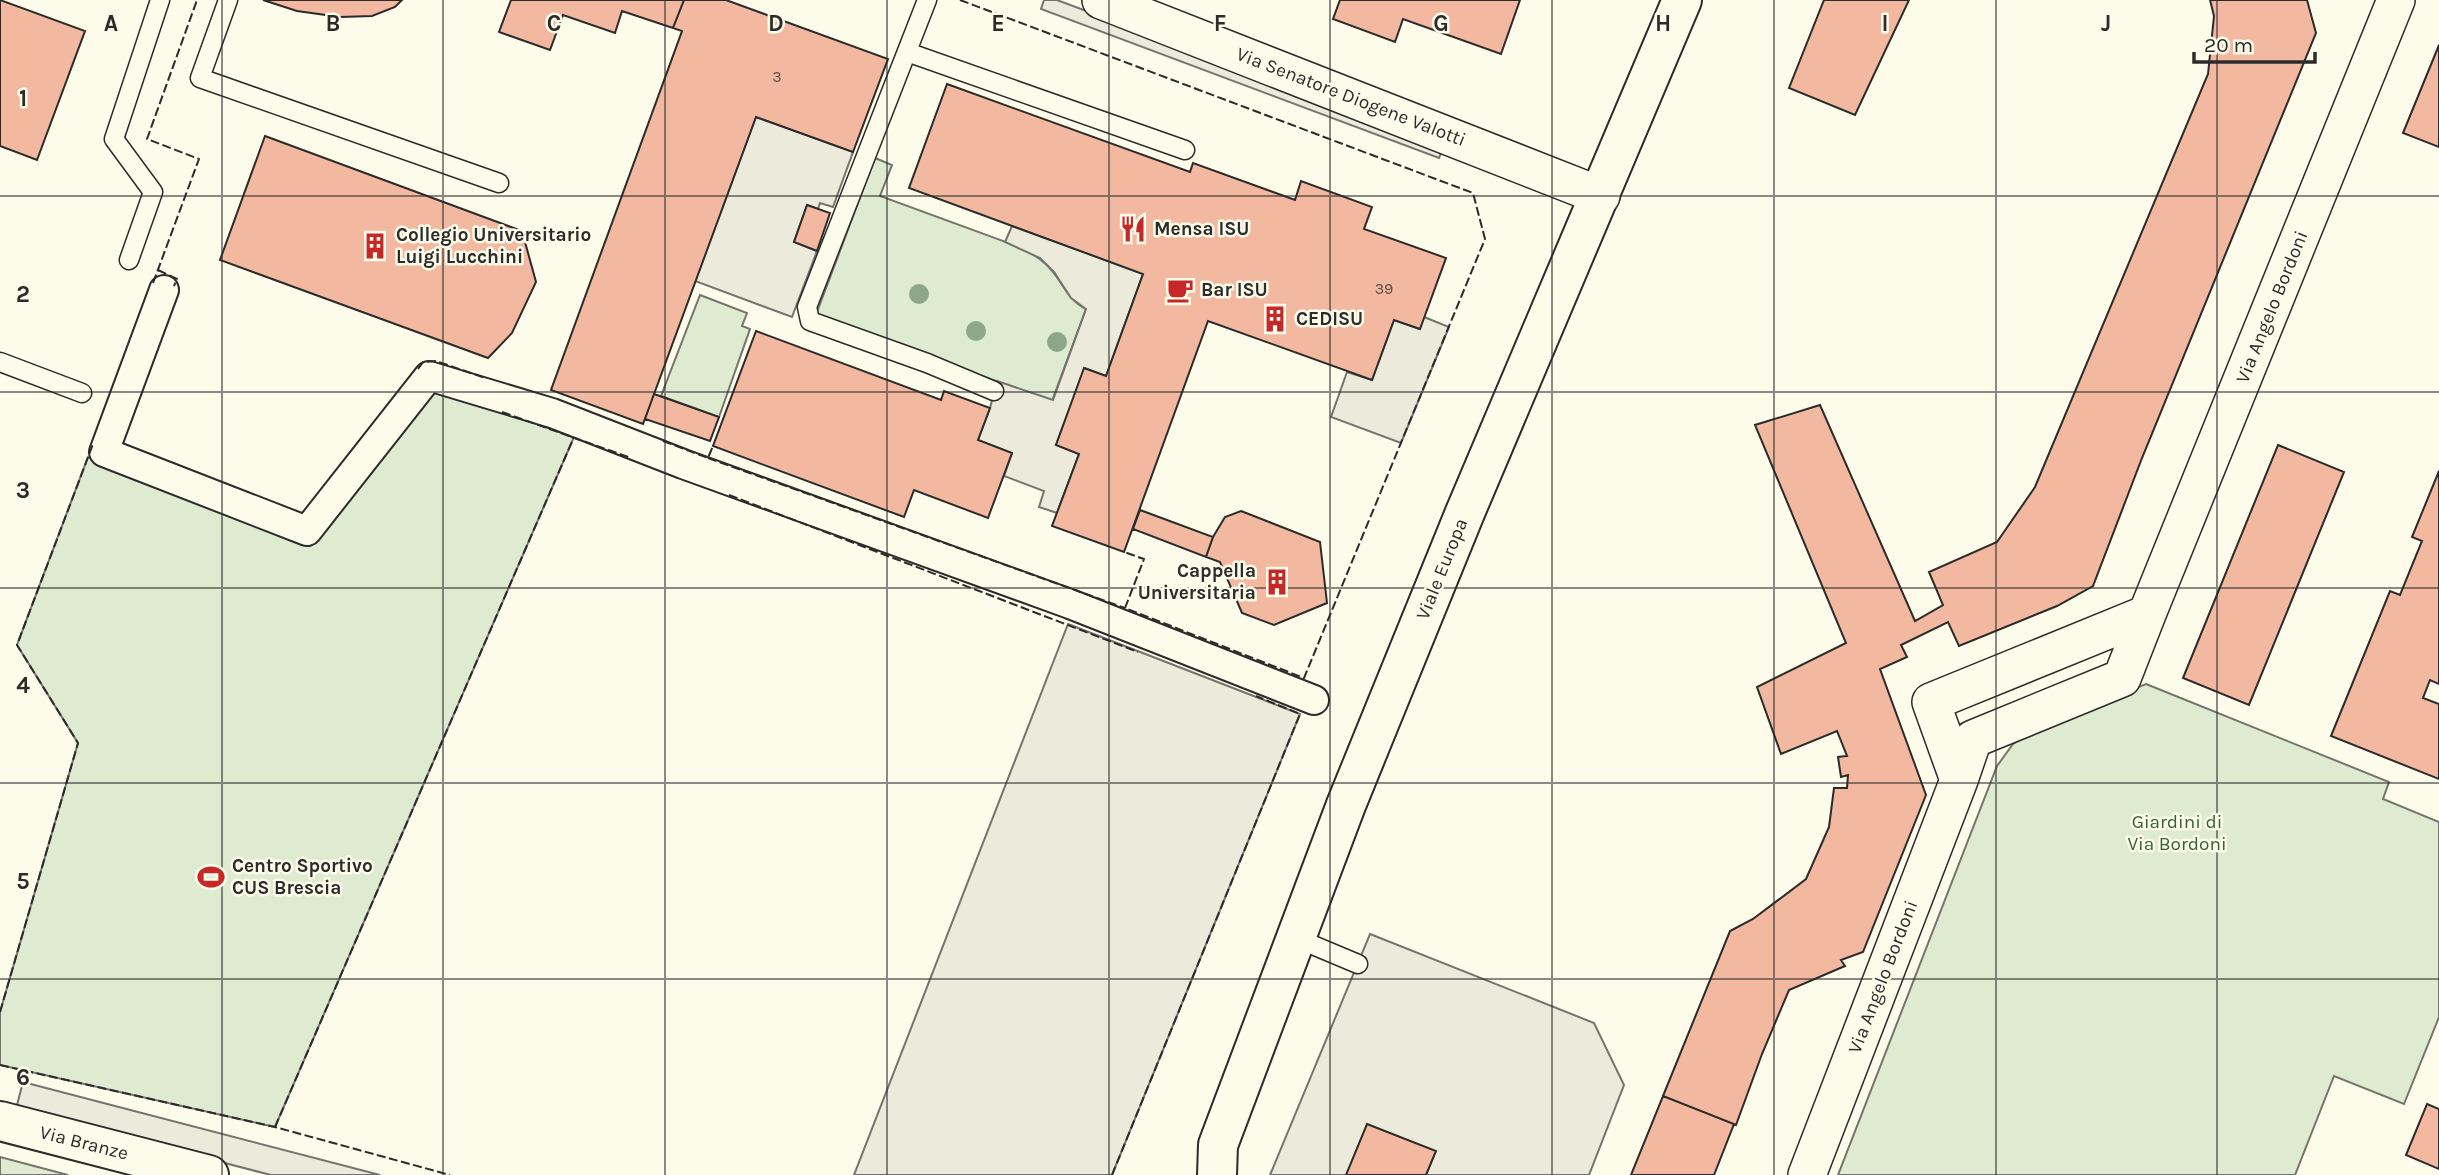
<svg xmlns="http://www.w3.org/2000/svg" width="2439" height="1175" font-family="Karla,sans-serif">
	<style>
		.green { fill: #deebd1; stroke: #74746e; stroke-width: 2 }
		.parking { fill: #eceadb; stroke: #74746e; stroke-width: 2 }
		.building { fill: #f2b8a0; stroke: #2b2b2b; stroke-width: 2 }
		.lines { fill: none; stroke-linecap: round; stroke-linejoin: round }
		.service-casing { stroke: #2b2b2b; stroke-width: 21 }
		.pedestrian-casing { stroke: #2b2b2b; stroke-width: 32 }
		.minor-casing { stroke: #2b2b2b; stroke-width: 40 }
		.tertiary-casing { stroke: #2b2b2b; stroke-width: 42 }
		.service { stroke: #fdfbea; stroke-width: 18 }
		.pedestrian { stroke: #fdfbea; stroke-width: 28 }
		.minor { stroke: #fdfbea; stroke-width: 37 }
		.tertiary { stroke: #fdfbea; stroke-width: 38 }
		.fence { stroke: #2b2b2b; stroke-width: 2; stroke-dasharray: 9 3.5; stroke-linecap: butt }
		.tree { fill: #8ea78a }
		.grid { fill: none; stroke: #2b2b2b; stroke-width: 2; stroke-opacity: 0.55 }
		.labels { text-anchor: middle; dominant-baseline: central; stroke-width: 5; stroke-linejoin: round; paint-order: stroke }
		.number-label { font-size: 16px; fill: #5d4e48 }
		.street-label { font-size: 19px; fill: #2b2b2b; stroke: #fdfbea }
		.poi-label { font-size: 19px; font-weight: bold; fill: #2b2b2b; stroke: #fdfbea; text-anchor: start }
		.park-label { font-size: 19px; fill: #34623c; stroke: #fdfbea }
		.grid-label { font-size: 23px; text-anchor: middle; font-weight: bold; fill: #2b2b2b; stroke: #fdfbea; stroke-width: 5; stroke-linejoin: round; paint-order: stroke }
	</style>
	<rect width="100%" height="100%" fill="#fdfbea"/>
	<path class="green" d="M875,158L892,165L880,196L1022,248C1034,255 1045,261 1053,272C1064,285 1069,301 1086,309L1052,401L822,319L817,312Z
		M700,295L747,313L742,326L750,329L719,417L661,396Z
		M432,388L574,437L275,1127L0,1065V1012L78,743L17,645L88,457L310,543Z
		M2146,684L2389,782L2383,799L2439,822V1017L2404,1104L2334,1076L2295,1175H1838L1997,766L2013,744L2039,727Z
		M0,1157L68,1175H0Z"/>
	<path class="parking" d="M1044,0H1057L1444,145L1439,158L1041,9Z
		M756,117L853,152L833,207L820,203L818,209L807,205L794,242L817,251L792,317L695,281Z
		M1012,226L1143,274L1106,376L1085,368L1056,445L1079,454L1057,513L1039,507L1044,491L1004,476L1012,453L978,440L990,408L997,381L1053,400L1086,309L1071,298L1054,272L1040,258L1005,242Z
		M1424,317L1449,327L1401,443L1331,417L1347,372L1372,380L1394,320L1419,329Z
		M1068,624L1300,714L1112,1175H854Z
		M1370,934L1594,1023L1624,1085L1589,1175H1426L1435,1152L1346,1175H1270Z
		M23,1082L380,1175H271L16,1109Z"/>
	<path class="building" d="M0,0L85,31L37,160L0,146Z
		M263,0H402L395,7L372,16L340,17L297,11Z
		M511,0H684L673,28L622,11L615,33L563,15L550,50L499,32Z
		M684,0H726L888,59L853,152L756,117L643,424L551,390L682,31L673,28Z
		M1340,0H1520L1501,54L1403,19L1395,42L1333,19Z
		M1824,0H1909L1855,115L1789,88Z
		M2210,0H2307L2316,33L2142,458L2093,586L2057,606L1959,646L1948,622L1901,645L1907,657L1880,669L1926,795L1863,952L1841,960L1845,966L1789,990L1762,1054L1736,1125L1663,1096L1730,931L1753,919L1806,879L1829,827L1834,788H1847L1848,775L1841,777L1838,757L1847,756L1837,731L1781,754L1757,687L1846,643L1755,425L1820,405L1915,621L1943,605L1929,572L1997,542L2035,487L2208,74L2214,16Z
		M2439,45V147L2403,133Z
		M947,84L1190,172L1193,163L1295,200L1301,181L1372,207L1364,229L1446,258L1420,329L1394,320L1372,380L1208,321L1124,552L1052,526L1079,454L1056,445L1084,368L1106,376L1143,274L909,188Z
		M265,136L522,231L536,282L512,333L488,358L220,260Z
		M807,205L830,213L817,251L794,242Z
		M756,331L941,400L944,391L990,408L978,440L1012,453L988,518L914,490L904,517L713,446Z
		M654,394L719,417L710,441L645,419Z
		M2278,445L2344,472L2249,705L2183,678Z
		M2439,471V684L2430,680L2423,698L2439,704V779L2331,736L2390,591L2400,595L2422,541L2412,537Z
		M1140,510L1213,537L1206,557L1133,529Z
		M1241,511L1320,542L1327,603L1274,625L1242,613L1220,562L1206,557L1213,537L1225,517Z
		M1663,1096L1734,1124L1714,1175H1631Z
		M2427,1104L2439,1109V1169L2406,1155Z
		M1367,1124L1436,1151L1426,1175H1346Z"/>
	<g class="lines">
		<g class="service-casing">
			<path id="service" d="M228,0L200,78L499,183
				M927,0L807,307L810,321L927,363L994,391
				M907,52L1185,150
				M129,260L153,192L114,139L160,0
				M0,362L82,393
				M1296,938L1358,964"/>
		</g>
		<g class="pedestrian-casing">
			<path id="pedestrian" d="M164,290L104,452L307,531L429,376L552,413L683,464L1070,604L1314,700"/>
		</g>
		<g class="minor-casing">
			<path id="minor" d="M1101,0L1601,196
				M1959,780L1973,739L2122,678L2147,614
				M1807,1175L1959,780L1931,702L2147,614L2396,0"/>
		</g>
		<g class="tertiary-casing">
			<path id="tertiary" d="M0,1121L209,1175
				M1217,1175L1218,1145L1346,805L1464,515L1682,0"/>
		</g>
		<use href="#service" class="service"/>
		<use href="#pedestrian" class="pedestrian"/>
		<use href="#minor" class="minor"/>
		<use href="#tertiary" class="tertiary"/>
		<path class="fence" d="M960,0L1473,193L1485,239L1304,678L1125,608L1144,559L1124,552
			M158,270L177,279L174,286
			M153,283L199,159L147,139L197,0
			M418,369L423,362L436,361L485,378
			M502,412L631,458
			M663,441L708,458L713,446
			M708,458L1125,608
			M729,495L1138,652
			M0,1012L78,743L17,645L93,444
			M0,1065L275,1127L450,1175
			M275,1127L574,437
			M1112,1175L1300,714L1256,696"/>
	</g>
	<g class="tree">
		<circle cx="919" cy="294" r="10"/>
		<circle cx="976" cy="331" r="10"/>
		<circle cx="1057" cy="342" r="10"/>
	</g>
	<path class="grid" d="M222,0V1175M443,0V1175M665,0V1175M887,0V1175M1109,0V1175M1330,0V1175M1552,0V1175M1774,0V1175M1996,0V1175M2217,0V1175M0,196H2439M0,392H2439M0,588H2439M0,783H2439M0,979H2439"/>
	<defs>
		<g id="restaurant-bare" transform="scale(2.1)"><path d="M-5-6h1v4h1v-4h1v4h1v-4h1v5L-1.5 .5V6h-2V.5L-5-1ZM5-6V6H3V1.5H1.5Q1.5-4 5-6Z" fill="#c62828" stroke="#fdfbea" stroke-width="2.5" paint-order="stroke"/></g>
		<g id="building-bare" transform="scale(2.1)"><path d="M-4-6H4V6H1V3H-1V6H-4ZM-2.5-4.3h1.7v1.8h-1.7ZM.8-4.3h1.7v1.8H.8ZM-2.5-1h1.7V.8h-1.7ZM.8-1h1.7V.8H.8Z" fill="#c62828" stroke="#fdfbea" stroke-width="2.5" paint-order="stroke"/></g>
		<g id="cafe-bare" transform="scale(2.1)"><path d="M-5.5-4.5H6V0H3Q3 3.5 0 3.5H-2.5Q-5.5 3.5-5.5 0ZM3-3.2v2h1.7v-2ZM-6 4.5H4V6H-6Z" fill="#c62828" stroke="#fdfbea" stroke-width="2.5" paint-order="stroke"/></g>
		<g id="stadium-bare" transform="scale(2.1)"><path d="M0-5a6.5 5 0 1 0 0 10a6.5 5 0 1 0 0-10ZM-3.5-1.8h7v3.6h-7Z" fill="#c62828" stroke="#fdfbea" stroke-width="2.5" paint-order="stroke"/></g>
	</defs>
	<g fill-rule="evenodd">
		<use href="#restaurant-bare" x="1133" y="229"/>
		<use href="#building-bare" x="375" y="246"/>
		<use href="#cafe-bare" x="1180" y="290"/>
		<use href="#building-bare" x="1275" y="319"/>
		<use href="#building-bare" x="1277" y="582"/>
		<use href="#stadium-bare" x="211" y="877"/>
	</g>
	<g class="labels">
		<g class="number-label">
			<text x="777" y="76">3</text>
			<text x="1384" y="288">39</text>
		</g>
		<g class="street-label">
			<text transform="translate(1351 97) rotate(21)">Via Senatore Diogene Valotti</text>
			<text transform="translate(2272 307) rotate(-68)">Via Angelo Bordoni</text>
			<text transform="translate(1442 569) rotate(-68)">Viale Europa</text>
			<text transform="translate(1883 977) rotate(-69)">Via Angelo Bordoni</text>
			<text transform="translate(84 1143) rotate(14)">Via Branze</text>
		</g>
		<g class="poi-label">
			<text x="1154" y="229">Mensa ISU</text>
			<text x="396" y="235">Collegio Universitario<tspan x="396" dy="22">Luigi Lucchini</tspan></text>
			<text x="1201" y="290">Bar ISU</text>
			<text x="1296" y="319">CEDISU</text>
			<text x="1256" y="571" text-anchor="end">Cappella<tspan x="1256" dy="22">Universitaria</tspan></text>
			<text x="232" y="866">Centro Sportivo<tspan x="232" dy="22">CUS Brescia</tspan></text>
		</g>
		<g class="park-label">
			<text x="2177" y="822">Giardini di<tspan x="2177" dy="22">Via Bordoni</tspan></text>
		</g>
	</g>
	<g class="grid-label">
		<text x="111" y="31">A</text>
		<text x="333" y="31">B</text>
		<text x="554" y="31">C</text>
		<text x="776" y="31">D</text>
		<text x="998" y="31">E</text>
		<text x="1220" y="31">F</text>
		<text x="1441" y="31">G</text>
		<text x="1663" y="31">H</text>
		<text x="1885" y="31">I</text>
		<text x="2106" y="31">J</text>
		<text x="23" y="106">1</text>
		<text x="23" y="302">2</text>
		<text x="23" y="498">3</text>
		<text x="23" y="693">4</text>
		<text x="23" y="889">5</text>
		<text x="23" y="1085">6</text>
	</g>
	<path d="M2194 52v10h121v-10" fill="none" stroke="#2b2b2b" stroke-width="3.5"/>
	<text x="2204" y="52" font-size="21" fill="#2b2b2b" stroke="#fdfbea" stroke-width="5" paint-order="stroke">20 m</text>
</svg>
